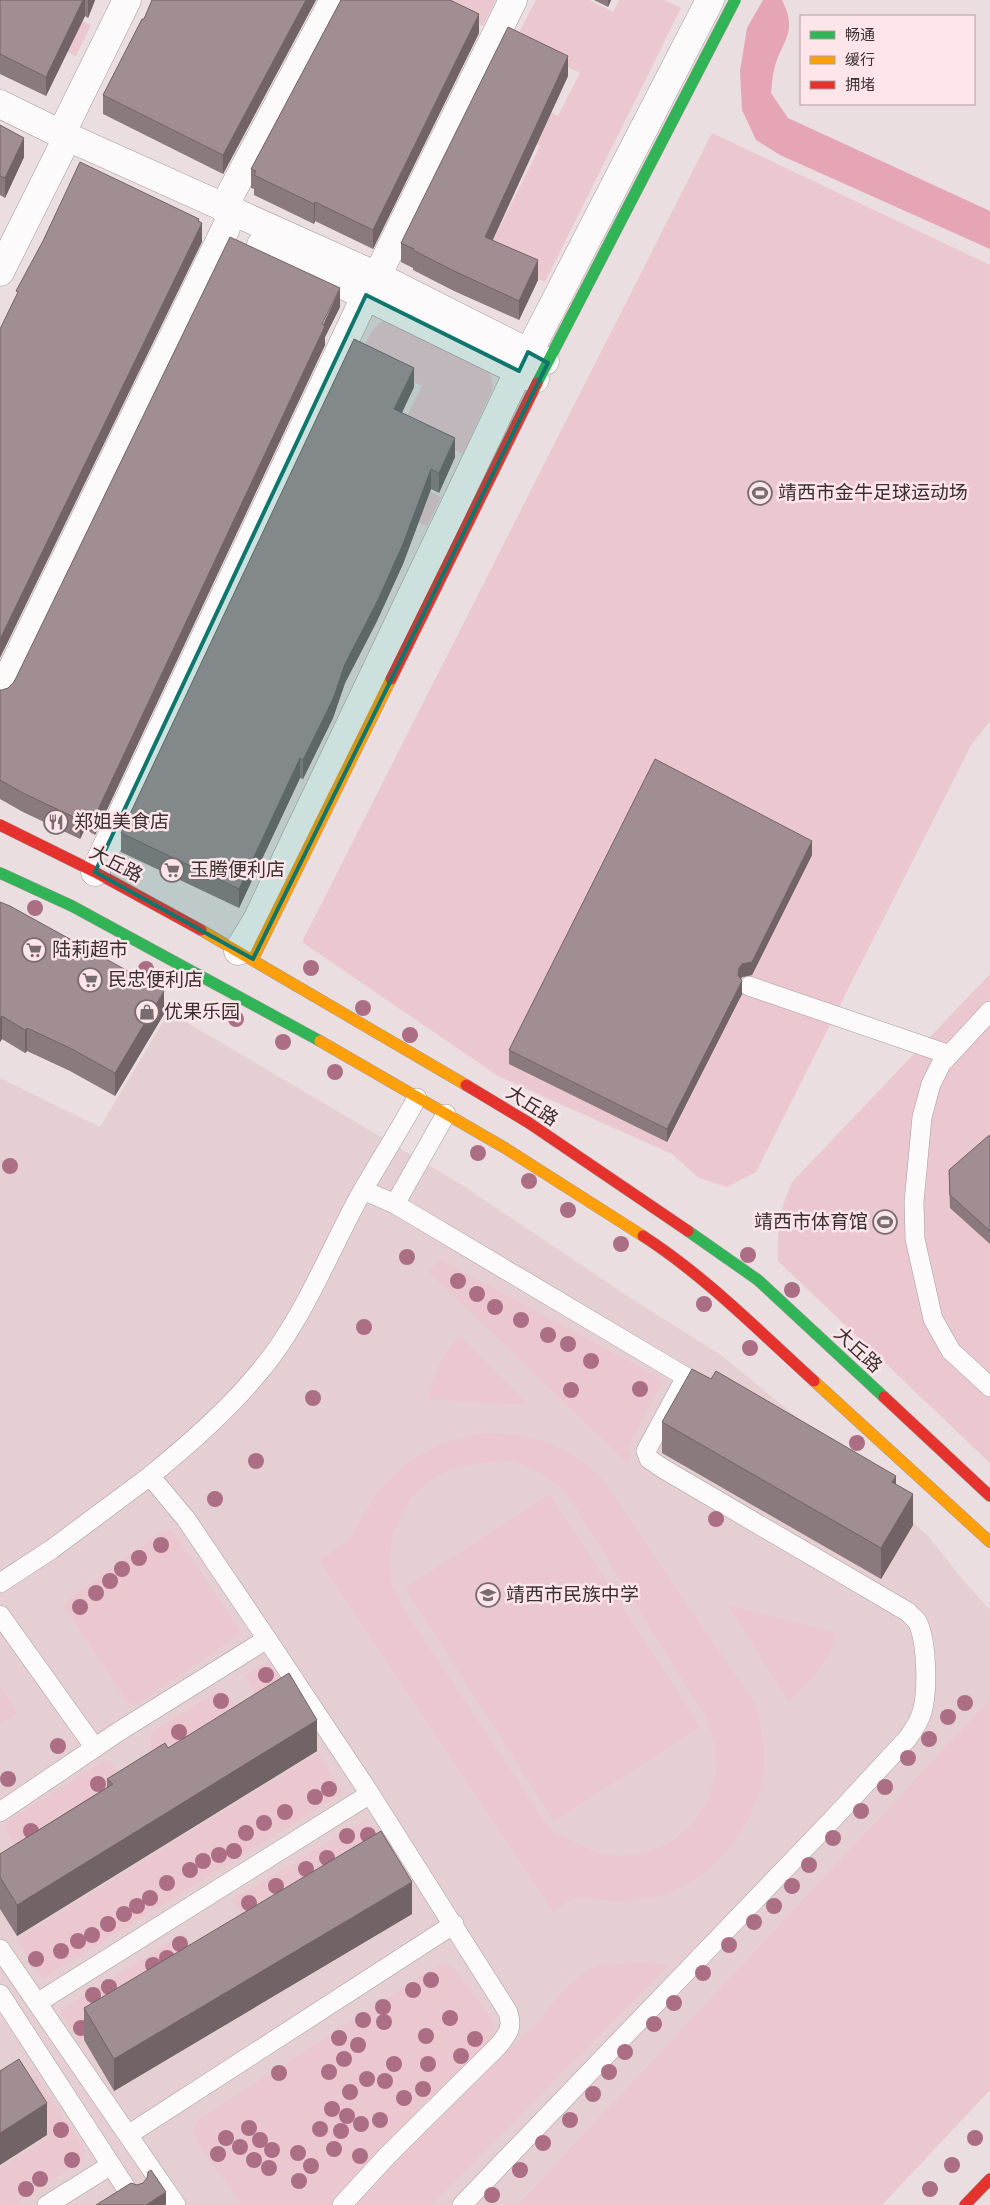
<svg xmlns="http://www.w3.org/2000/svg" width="990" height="2205" font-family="Karla,'Noto Sans SC',sans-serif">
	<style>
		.built { fill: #e6cfd3 }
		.green { fill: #ebc7cf; fill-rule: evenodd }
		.water { fill: #e5a5b5 }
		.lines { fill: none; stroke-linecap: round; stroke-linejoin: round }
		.lane-casing { stroke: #a59b9d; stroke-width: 20 }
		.street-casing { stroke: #a59b9d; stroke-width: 29 }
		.fast-casing { stroke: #a59b9d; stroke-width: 12 }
		.slow-casing { stroke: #a59b9d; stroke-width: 12 }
		.jam-casing { stroke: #a59b9d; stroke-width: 12 }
		.lane { stroke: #fcfafa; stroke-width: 19 }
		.street { stroke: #fcfafa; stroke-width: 28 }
		.fast { stroke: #30b455; stroke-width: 11 }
		.slow { stroke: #ff9f0a; stroke-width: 11 }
		.jam { stroke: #e5322d; stroke-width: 11 }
		.tree { fill: #ab6e85 }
		.wall { fill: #8a7a7e }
		.shaded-wall { fill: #716366 }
		.building { fill: #a18e92; stroke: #716366 }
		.marked { fill: #0f766e; fill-opacity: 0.2; stroke: #0f766e; stroke-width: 4; stroke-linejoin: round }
		.labels { text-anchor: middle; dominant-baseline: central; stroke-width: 5; stroke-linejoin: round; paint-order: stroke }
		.poi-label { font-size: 19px; fill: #393032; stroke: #fee5ea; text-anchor: start }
		.street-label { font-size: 19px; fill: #393032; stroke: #fee5ea }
	</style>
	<rect width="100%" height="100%" fill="#eadee0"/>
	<path class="built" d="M169,1012L459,1183L629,1297L721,1355L827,1442L928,1536L963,1580L990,1610V1699L517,2205H0V1078L100,1127Z"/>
	<path class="green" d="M431,0H496L483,26Z
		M536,0H589L613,12L619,0H664L681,8L545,282L487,253L540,146L476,114L494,83L558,116L580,73L515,40Z
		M40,1L91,25L76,56L25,32Z
		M712,133L990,265V721L971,745L756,1172L727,1187L699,1178L672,1154L498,1076L302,942Z
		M386,320L488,372L492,379L493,388L463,454L402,426L422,386L360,356C367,342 371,326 386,320Z
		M387,471L441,497L427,526L373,501Z
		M990,974V1463L778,1261C777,1230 779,1211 792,1182Z
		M439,1259L660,1378L662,1383L660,1388L627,1448L631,1456L627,1463L429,1272Z
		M460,1336L528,1405L429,1399C432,1373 443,1355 460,1336Z
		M482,1433C536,1434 558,1442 600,1476L755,1704C760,1725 766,1746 764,1768C758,1824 717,1877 662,1895C651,1898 637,1899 625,1901C611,1904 584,1893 572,1899C566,1902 559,1908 553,1912L319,1561L348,1541L377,1493L406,1464L442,1443ZM504,1460C530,1465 549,1476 568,1495L706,1718L715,1745L716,1773L708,1800L693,1824L671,1842L648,1852L622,1856L597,1853L551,1831L400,1604C397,1596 392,1587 391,1578C383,1535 406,1488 448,1471C465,1464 486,1463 504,1460Z
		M550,1494L700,1727L554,1821L405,1588Z
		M171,1529L238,1628L239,1633L235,1638L137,1704L127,1702L64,1607L67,1602L73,1596L164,1530Z
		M728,1605L836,1633C827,1664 812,1681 788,1701Z
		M269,1663L293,1698L268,1713L244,1676L263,1664Z
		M0,1686L18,1713L0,1725Z
		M223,1688L249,1726L169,1775C161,1762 143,1745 154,1731Z
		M990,1699V2090L882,2205H517Z
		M318,1753L343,1793L42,1979L17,1939Z
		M102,1762L112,1764L131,1792L27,1863L5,1828L6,1822Z
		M367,1819L388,1854L250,1927L232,1900Z
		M183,1934L197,1956L179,1979L78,2040L59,2011Z
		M637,1963L670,1964L431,2205H357L415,2141L542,2018C552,2001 579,1971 598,1966C611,1964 624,1964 637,1963Z
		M444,1964L454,1968L491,2018L495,2030L490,2041L419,2109L359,2171L329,2205H242L197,2142L194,2128L200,2119L435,1967Z
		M37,2077L85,2150V2156L82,2161L13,2205H0V2168L50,2136L21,2088Z"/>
	<path class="water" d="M763,0H782C799,34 781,40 774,70C772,77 772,86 771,93L788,118L990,211V249L780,155L756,140L742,110L740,71L747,28Z"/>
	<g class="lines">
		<g class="lane-casing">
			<path id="lane" d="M749,986L950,1055
				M990,1011L941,1064L931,1084L922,1117L914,1202L915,1239L933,1319L951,1351L990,1387
				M363,1190L395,1204L686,1377L646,1451L649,1459L662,1468L908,1612C911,1616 916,1619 918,1623C927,1643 928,1692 922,1712C919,1722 913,1731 907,1739L830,1822L462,2205
				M395,1204L446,1114
				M0,1583L52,1549L150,1476
				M0,1615L95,1748
				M267,1639L370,1794L508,2012C513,2028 508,2034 498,2046L388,2155L342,2205
				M0,1812L118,1732L267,1639L186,1519L150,1476C187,1446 224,1414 255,1377C303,1323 328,1252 363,1190C381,1159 400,1129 417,1098
				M0,1949L176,2205
				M0,1994L137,2205
				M37,2003L370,1794
				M128,2135L454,1924
				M47,2205L111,2165"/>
		</g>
		<g class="street-casing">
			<path id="street" d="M0,104L61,134L377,276L545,361
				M61,134L127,0
				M223,208L334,0
				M261,245L535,379
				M0,272L61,150
				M377,276L513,0
				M0,694L226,228
				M95,872L366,295
				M238,951L257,920L511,387L710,0"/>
		</g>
		<g class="fast-casing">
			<path id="fast" d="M537,383L735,0
				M0,873L72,906L320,1041
				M688,1231L758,1280L884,1397"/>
		</g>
		<g class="slow-casing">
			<path id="slow" d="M201,930L466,1085
				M253,959L391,679
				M320,1041L505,1148L643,1236
				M814,1381L990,1542"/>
		</g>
		<g class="jam-casing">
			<path id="jam" d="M391,679L537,383
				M0,825L95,872L201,930
				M466,1085L529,1123L688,1231
				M643,1236C705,1276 759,1331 814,1381
				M884,1397L990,1496
				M965,2205L990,2179"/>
		</g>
		<use href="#lane" class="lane"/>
		<use href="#street" class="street"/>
		<use href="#fast" class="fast"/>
		<use href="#slow" class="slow"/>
		<use href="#jam" class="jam"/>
	</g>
	<g class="tree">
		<circle cx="35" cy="908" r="8"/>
		<circle cx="311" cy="968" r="8"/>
		<circle cx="146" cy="969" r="8"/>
		<circle cx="363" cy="1008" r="8"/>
		<circle cx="236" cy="1019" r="8"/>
		<circle cx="410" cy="1035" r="8"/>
		<circle cx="283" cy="1042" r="8"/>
		<circle cx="335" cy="1072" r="8"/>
		<circle cx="478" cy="1153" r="8"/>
		<circle cx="10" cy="1166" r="8"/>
		<circle cx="529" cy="1181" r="8"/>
		<circle cx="568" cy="1210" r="8"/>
		<circle cx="621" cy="1244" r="8"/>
		<circle cx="748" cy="1255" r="8"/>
		<circle cx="407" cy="1257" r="8"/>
		<circle cx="458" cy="1281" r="8"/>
		<circle cx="792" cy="1290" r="8"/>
		<circle cx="477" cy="1294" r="8"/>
		<circle cx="704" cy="1304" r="8"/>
		<circle cx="495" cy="1307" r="8"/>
		<circle cx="521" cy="1320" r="8"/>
		<circle cx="364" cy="1327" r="8"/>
		<circle cx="548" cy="1335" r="8"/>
		<circle cx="568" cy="1344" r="8"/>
		<circle cx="750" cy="1348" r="8"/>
		<circle cx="591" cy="1361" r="8"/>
		<circle cx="640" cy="1389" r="8"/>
		<circle cx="571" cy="1390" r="8"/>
		<circle cx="313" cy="1398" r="8"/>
		<circle cx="857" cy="1443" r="8"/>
		<circle cx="256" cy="1461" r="8"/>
		<circle cx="215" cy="1499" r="8"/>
		<circle cx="716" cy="1519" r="8"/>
		<circle cx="161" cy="1545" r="8"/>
		<circle cx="139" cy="1558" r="8"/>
		<circle cx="122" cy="1569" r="8"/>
		<circle cx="110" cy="1581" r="8"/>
		<circle cx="96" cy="1593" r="8"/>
		<circle cx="80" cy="1607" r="8"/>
		<circle cx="266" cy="1675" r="8"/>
		<circle cx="221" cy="1701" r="8"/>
		<circle cx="965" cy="1703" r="8"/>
		<circle cx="948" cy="1717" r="8"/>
		<circle cx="179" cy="1732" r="8"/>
		<circle cx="929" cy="1739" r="8"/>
		<circle cx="58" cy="1746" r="8"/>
		<circle cx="908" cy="1758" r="8"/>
		<circle cx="8" cy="1779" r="8"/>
		<circle cx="98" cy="1784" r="8"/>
		<circle cx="885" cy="1787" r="8"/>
		<circle cx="329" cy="1789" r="8"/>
		<circle cx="315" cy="1797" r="8"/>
		<circle cx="861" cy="1811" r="8"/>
		<circle cx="285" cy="1812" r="8"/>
		<circle cx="264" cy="1823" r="8"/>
		<circle cx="31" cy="1831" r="8"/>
		<circle cx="246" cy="1833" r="8"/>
		<circle cx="368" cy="1835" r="8"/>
		<circle cx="347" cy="1836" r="8"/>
		<circle cx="833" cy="1838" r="8"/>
		<circle cx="234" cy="1851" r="8"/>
		<circle cx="219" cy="1855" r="8"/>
		<circle cx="327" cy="1858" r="8"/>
		<circle cx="203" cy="1861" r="8"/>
		<circle cx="809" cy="1865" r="8"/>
		<circle cx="306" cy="1869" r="8"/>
		<circle cx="190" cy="1870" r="8"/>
		<circle cx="167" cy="1883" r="8"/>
		<circle cx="276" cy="1886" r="8"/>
		<circle cx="792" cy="1886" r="8"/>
		<circle cx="150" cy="1898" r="8"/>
		<circle cx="249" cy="1903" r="8"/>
		<circle cx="137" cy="1906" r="8"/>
		<circle cx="774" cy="1906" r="8"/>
		<circle cx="124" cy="1914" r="8"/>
		<circle cx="754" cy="1922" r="8"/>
		<circle cx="108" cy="1924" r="8"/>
		<circle cx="92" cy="1935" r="8"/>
		<circle cx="78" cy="1941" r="8"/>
		<circle cx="180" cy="1944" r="8"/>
		<circle cx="729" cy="1945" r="8"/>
		<circle cx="61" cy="1951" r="8"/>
		<circle cx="167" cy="1958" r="8"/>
		<circle cx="36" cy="1959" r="8"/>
		<circle cx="153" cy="1965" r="8"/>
		<circle cx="703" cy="1973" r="8"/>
		<circle cx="431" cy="1980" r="8"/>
		<circle cx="109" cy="1987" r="8"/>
		<circle cx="413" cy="1990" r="8"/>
		<circle cx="93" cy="1995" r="8"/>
		<circle cx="674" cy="2003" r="8"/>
		<circle cx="383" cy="2007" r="8"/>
		<circle cx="450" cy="2018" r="8"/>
		<circle cx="363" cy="2020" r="8"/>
		<circle cx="384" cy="2022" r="8"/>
		<circle cx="654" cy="2024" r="8"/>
		<circle cx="81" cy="2028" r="8"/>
		<circle cx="426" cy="2036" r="8"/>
		<circle cx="339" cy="2038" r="8"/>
		<circle cx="475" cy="2039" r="8"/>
		<circle cx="358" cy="2045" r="8"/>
		<circle cx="625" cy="2052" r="8"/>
		<circle cx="461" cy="2056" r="8"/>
		<circle cx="344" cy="2059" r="8"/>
		<circle cx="394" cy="2064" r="8"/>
		<circle cx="428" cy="2064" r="8"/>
		<circle cx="329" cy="2072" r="8"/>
		<circle cx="609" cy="2072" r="8"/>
		<circle cx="279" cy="2073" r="8"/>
		<circle cx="367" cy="2079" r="8"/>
		<circle cx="385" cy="2081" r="8"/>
		<circle cx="423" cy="2089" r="8"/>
		<circle cx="350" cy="2092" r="8"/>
		<circle cx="593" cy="2094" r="8"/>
		<circle cx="404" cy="2098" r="8"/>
		<circle cx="332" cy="2109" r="8"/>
		<circle cx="347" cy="2116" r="8"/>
		<circle cx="380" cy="2120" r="8"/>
		<circle cx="570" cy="2120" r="8"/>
		<circle cx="361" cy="2124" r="8"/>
		<circle cx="249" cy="2128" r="8"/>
		<circle cx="320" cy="2129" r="8"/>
		<circle cx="61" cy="2130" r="8"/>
		<circle cx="341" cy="2131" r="8"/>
		<circle cx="226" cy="2138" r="8"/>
		<circle cx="975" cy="2138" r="8"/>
		<circle cx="260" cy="2140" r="8"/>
		<circle cx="543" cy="2143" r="8"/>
		<circle cx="240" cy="2147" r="8"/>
		<circle cx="334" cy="2149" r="8"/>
		<circle cx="272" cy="2150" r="8"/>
		<circle cx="298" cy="2153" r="8"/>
		<circle cx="218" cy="2154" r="8"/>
		<circle cx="360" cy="2156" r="8"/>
		<circle cx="72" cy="2160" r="8"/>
		<circle cx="254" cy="2160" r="8"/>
		<circle cx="952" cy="2165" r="8"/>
		<circle cx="311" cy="2166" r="8"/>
		<circle cx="269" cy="2168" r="8"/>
		<circle cx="520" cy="2170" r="8"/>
		<circle cx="40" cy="2179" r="8"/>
		<circle cx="299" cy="2181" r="8"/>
		<circle cx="26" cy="2189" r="8"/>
		<circle cx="930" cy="2189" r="8"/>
		<circle cx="492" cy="2195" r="8"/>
	</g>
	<path class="wall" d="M0,0H95L88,18L85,16L46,96L0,74Z
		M152,0H316L223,174L103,114V95L144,19Z
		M594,0H611L608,7Z
		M479,33L373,249L315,221L314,224L254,195V189L251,188V169Z
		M568,76L493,240L538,280L519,320L454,291L413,270V268L401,262V243Z
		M0,125L24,157L5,198L0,195Z
		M340,307L325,337V345L95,835L85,829L80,839L23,812L0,799V690H2L8,688Z
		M414,387L402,413L455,457L439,493L431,489L403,564L377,621L345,683L333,718L303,779L300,778L239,908L121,852V833Z
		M812,855L752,975L742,977L741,979L742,994L667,1142L509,1064V1050Z
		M0,902L164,1014L115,1096L70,1071L27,1051L25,1053L2,1039L0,1042Z
		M990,1135V1244L950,1208L949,1183V1170Z
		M662,1422L896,1484L913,1525L881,1579L662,1453Z
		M168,1748L317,1751L17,1936L0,1909V1854L107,1787V1779Z
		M412,1914L114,2091L84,2040V2008Z"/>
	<path class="shaded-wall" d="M83,0H85V16L46,96V77Z
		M88,0H95L88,18Z
		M306,0H316L223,174V155Z
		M608,0H611L608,7Z
		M479,14V33L373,249V230Z
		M568,56V76L485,256V237Z
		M24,138V157L5,198V178Z
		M315,202V221L314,224V204Z
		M199,219V228L202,223V242L0,658V639Z
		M538,260V280L519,320V301Z
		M340,288V307L325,337V345L95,835V816Z
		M414,368V387L394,428V409Z
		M455,438V457L439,493V473Z
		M431,469V489L403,564L377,621L345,683L333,718L303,779V760Z
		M300,758V778L239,908V889Z
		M85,810V829L80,839V820Z
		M812,841V855L752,975L742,977L739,982L742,981V994L667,1142V1129L739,968Z
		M164,991V1014L115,1096V1073Z
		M2,1016V1039L0,1042V1019Z
		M27,1028V1051L25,1053V1030Z
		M896,1476V1507L892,1482Z
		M913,1494V1525L881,1579V1548Z
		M317,1720V1751L17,1936V1905Z
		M412,1882V1914L114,2091V2059Z
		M47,2103V2135L0,2165V2133Z
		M166,2192V2205H146Z"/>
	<path class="building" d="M0,0H83L46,77L0,54Z
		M152,0H306L223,155L103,95L142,19H144Z
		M341,0H450L479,14L373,230L315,202L314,204L254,175L256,171L251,169Z
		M508,27L568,56L485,237L538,260L519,301L454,271L413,250L414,249L401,243Z
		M0,125L24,138L5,178L0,176Z
		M80,162L199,219L198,221L202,223L0,639V329L18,292L16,291L43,241Z
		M230,237L340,288L322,324L325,326L95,816L85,810L80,820L23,793L0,780V690H2L8,688L14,682Z
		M354,339L414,368L394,409L455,438L439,473L431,469L403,544L377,602L345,664L333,699L303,760L300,758L239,889L121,833Z
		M655,759L812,841L752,962L742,964L739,968L738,975L742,981L667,1129L509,1050Z
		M0,902L10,906L164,991L115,1073L70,1048L27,1028L25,1030L2,1016L0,1019Z
		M990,1135V1231L950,1195L949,1170L987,1137Z
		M692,1369L711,1379L716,1371L896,1476L892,1482L913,1494L881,1548L662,1422Z
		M289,1673L317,1720L17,1905L0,1877V1854L113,1784L107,1779L165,1743L168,1748Z
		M381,1831L412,1882L114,2059L84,2008Z
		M19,2059L47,2103L0,2133V2071Z
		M151,2170L166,2192L146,2205H96L131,2183L137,2185L143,2183L147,2178L148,2172Z"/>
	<path class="marked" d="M366,295L519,371L528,352L548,363L253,959L95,872Z"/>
	<defs>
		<g id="stadium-ring" transform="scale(1.25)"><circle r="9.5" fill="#fee5ea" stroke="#776d6f" stroke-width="1.5"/><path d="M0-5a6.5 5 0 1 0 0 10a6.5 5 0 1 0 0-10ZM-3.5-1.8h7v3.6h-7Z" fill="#776d6f"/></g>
		<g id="restaurant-ring" transform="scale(1.25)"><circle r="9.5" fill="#fee5ea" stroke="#776d6f" stroke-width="1.5"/><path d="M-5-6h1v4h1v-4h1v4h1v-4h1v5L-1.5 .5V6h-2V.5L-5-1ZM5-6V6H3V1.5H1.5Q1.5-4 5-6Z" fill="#776d6f"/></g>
		<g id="supermarket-ring" transform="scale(1.25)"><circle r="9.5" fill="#fee5ea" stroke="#776d6f" stroke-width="1.5"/><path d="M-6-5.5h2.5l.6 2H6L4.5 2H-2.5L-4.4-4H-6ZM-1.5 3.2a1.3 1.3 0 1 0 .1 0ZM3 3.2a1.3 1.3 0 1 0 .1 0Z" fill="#776d6f"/></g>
		<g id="shop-ring" transform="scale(1.25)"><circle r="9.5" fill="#fee5ea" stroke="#776d6f" stroke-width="1.5"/><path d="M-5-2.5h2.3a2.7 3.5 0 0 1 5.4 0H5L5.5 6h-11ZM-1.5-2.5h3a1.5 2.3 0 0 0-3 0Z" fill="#776d6f"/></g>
		<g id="school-ring" transform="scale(1.25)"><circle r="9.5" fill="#fee5ea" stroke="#776d6f" stroke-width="1.5"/><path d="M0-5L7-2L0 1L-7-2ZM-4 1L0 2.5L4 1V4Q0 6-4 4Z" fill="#776d6f"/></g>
	</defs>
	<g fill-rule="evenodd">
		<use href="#stadium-ring" x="760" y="493"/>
		<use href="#restaurant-ring" x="56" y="822"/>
		<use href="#supermarket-ring" x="172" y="870"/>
		<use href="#supermarket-ring" x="34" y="950"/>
		<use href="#supermarket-ring" x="90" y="980"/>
		<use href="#shop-ring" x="147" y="1012"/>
		<use href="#stadium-ring" x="885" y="1222"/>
		<use href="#school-ring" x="488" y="1595"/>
	</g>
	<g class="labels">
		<g class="poi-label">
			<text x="778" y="493">靖西市金牛足球运动场</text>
			<text x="74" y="822">郑姐美食店</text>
			<text x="190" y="870">玉腾便利店</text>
			<text x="52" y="950">陆莉超市</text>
			<text x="108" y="980">民忠便利店</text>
			<text x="164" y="1012">优果乐园</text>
			<text x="868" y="1222" text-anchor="end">靖西市体育馆</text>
			<text x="506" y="1595">靖西市民族中学</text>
		</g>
		<g class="street-label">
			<text transform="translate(116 864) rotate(28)">大丘路</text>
			<text transform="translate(532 1106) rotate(33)">大丘路</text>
			<text transform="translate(858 1350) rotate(43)">大丘路</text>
		</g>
	</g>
	<rect x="800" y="15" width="175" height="90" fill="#fee5ea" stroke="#af9da0"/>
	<rect x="810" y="31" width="25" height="8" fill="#30b455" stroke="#af9da0"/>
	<text x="845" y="40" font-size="15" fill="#393032">畅通</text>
	<rect x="810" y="56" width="25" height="8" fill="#ff9f0a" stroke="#af9da0"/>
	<text x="845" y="65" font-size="15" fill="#393032">缓行</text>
	<rect x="810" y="81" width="25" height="8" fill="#e5322d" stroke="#af9da0"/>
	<text x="845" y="90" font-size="15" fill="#393032">拥堵</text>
</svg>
